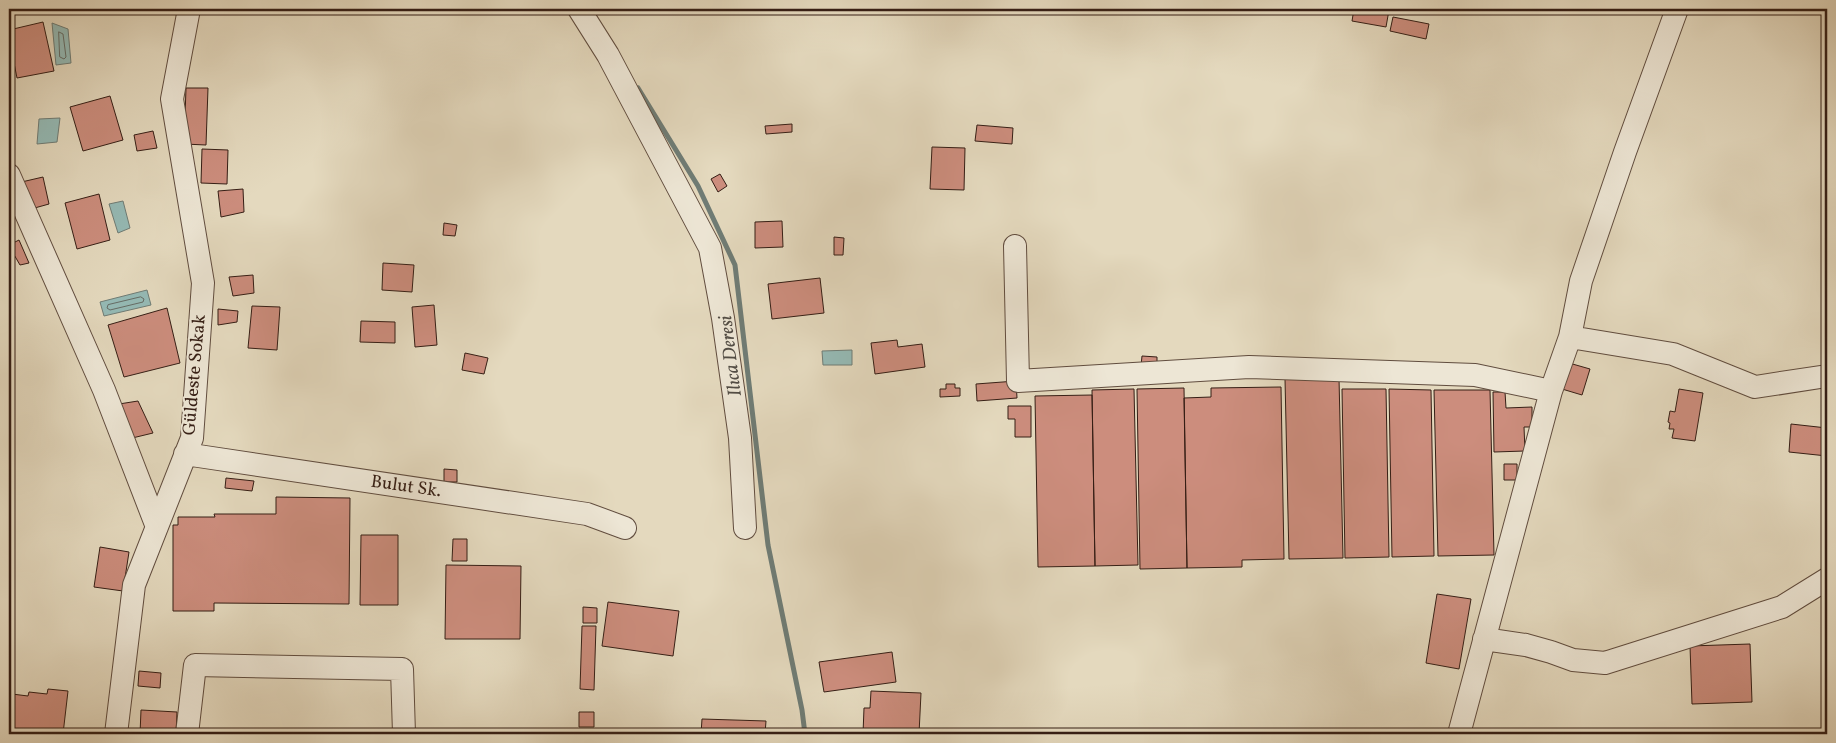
<svg xmlns="http://www.w3.org/2000/svg" width="1836" height="743" font-family="Vollkorn,serif">
	<style>
		.water { fill: #95bab5; stroke: #6f7c75 }
		.lines { fill: none; stroke-linecap: round; stroke-linejoin: round }
		.shore { stroke: #656c65; stroke-width: 1 }
		.stream { stroke: #6f7c75; stroke-width: 5 }
		.building { fill: #cc8d7d; stroke: #351e15 }
		.minor-casing { stroke: #614d3f; stroke-width: 24 }
		.minor { stroke: #ede6d5; stroke-width: 22 }
		.labels { text-anchor: middle; dominant-baseline: central; stroke-width: 4; stroke-linejoin: round; paint-order: stroke }
		.street-label { font-size: 18px; fill: #351e15; stroke: #ede6d5 }
		.water-label { font-size: 19px; font-style: italic; fill: #524d45; stroke: #ede6d5 }
	</style>
	<rect width="100%" height="100%" fill="#e4d9be"/>
	<filter id="stains"><feTurbulence type="fractalNoise" baseFrequency=".004" numOctaves="4"/><feColorMatrix values="0 0 0 0 .2 0 0 0 0 .09 0 0 0 0 .02 0 0 0 .5 -.17"/></filter>
	<radialGradient id="worn" r=".72"><stop offset=".6" stop-color="#630" stop-opacity="0"/><stop offset="1" stop-color="#630" stop-opacity=".3"/></radialGradient>
	<path class="water" d="M52,23L68,29L71,63L56,65Z
		M60,118L57,142L37,144L39,119Z
		M123,201L130,228L118,233L109,204Z
		M147,290L151,305L104,316L100,302Z
		M852,350V365H823L822,351Z"/>
	<g class="lines">
		<path class="shore" d="M59,32L63,34L66,57L64,59L60,57Z
			M141,297L144,299L143,302L110,310L107,308L108,305Z"/>
		<path class="stream" d="M638,88L698,186L735,265L768,545L802,710L805,734"/>
	</g>
	<path class="building" d="M1354,9L1389,10L1386,27L1352,21Z
		M1393,17L1429,24L1426,39L1390,31Z
		M43,22L54,71L17,78L9,38V30Z
		M186,88H208L206,145L184,144Z
		M110,96L123,140L83,151L70,107Z
		M792,124V132L766,134L765,126Z
		M977,125L1013,128L1012,144L975,141Z
		M153,131L157,148L137,151L134,135Z
		M932,147L965,148L964,190L930,189Z
		M202,149L228,150L227,184L201,183Z
		M720,174L727,186L718,192L711,179Z
		M43,177L49,204L31,209L13,184Z
		M243,189L244,212L221,217L218,191Z
		M99,194L110,240L77,249L65,203Z
		M782,221L783,247L755,248V222Z
		M444,223L457,225L455,236L443,235Z
		M834,237L844,238L843,255H834Z
		M19,240L29,263L20,265L9,246V245Z
		M383,263L414,265L412,292L382,290Z
		M253,275L254,293L233,296L229,277Z
		M820,278L824,313L772,319L768,284Z
		M434,305L437,345L415,347L412,307Z
		M252,306L280,307L277,350L248,348Z
		M167,308L180,363L124,377L108,325Z
		M218,309L238,311L237,322L218,325Z
		M361,321L395,322V343L360,342Z
		M897,340L898,347L922,344L925,367L875,374L871,343Z
		M465,353L488,358L484,374L462,370Z
		M1142,356L1157,357V367L1141,366Z
		M1569,363L1590,369L1582,395L1562,389Z
		M9,371H11L12,381H9Z
		M1339,378L1343,558L1289,559L1285,379Z
		M1016,381L1017,398L977,401L976,384Z
		M946,384H955V388H960V396L940,397V389H946Z
		M1281,387L1284,559L1242,560V567L1187,568L1184,398L1211,397V388Z
		M1184,388L1187,568L1140,569L1137,389Z
		M1134,389L1138,565L1095,566L1092,390Z
		M1342,389H1386L1389,557L1345,558Z
		M1389,389L1431,390L1434,556L1392,557Z
		M1679,389L1703,393L1695,441L1672,438L1674,429H1669L1670,423L1668,422L1670,411L1675,412Z
		M1434,390H1490L1494,555L1438,556Z
		M1493,392H1505L1506,408L1532,407V427H1524L1525,451L1494,452Z
		M1092,395L1095,566L1038,567L1035,396Z
		M138,401L153,433L124,440L119,404Z
		M1008,406H1031V437H1015V419H1008Z
		M1791,424L1827,428V456L1789,452Z
		M1504,464H1517V480H1504Z
		M444,469L457,470V482H444Z
		M226,478L254,481L252,491L225,488Z
		M276,497L350,498L349,604L214,603V611H173V525H178V517H215L214,514H276Z
		M361,535H398V605H360Z
		M453,539H467V561H452Z
		M100,547L129,552L123,591L94,587Z
		M9,561H10L12,573H9Z
		M446,565L521,566L520,639H445Z
		M1437,594L1471,599L1459,669L1426,663Z
		M608,602L679,611L673,656L602,646Z
		M583,607L597,608V623H583Z
		M582,626H596L594,690L580,689Z
		M1750,644L1752,702L1692,704L1690,646Z
		M892,652L896,682L824,692L819,662Z
		M139,671L161,673L160,688L138,686Z
		M48,689L68,691L63,734H9V697L12,698V694L28,696L29,692L47,694Z
		M871,691L921,693L919,734H863L864,708H870Z
		M141,710L177,712L176,734H140Z
		M579,712H594V727H579Z
		M702,719L766,721L765,734H701Z
		M1008,729V734H969V730Z"/>
	<g class="lines">
		<g class="minor-casing">
			<path id="minor" d="M579,9L608,55L710,248L723,318L740,438L745,528
				M9,175L104,390L157,527
				M1015,246L1018,381L1249,367L1475,375L1551,391
				M1570,337L1673,354L1755,387L1827,376
				M185,454L587,514L625,528
				M1484,639L1526,645L1551,652L1573,660L1605,663L1782,607L1827,579
				M116,734L134,585L192,438L203,283L172,99L189,9
				M187,734L195,665L402,669L404,734
				M1459,734L1551,391L1570,337L1581,281L1625,152L1677,9"/>
		</g>
		<use href="#minor" class="minor"/>
	</g>
	<g class="labels">
		<g class="street-label">
			<text transform="translate(195 375) rotate(-85)">Güldeste Sokak</text>
			<text transform="translate(406 487) rotate(8)">Bulut Sk.</text>
		</g>
		<g class="water-label">
			<text transform="translate(731 356) rotate(-97)">Ilıca Deresi</text>
		</g>
	</g>
	<rect width="1836" height="743" fill="none" stroke="#e4d9be" stroke-width="30"/>
	<rect x="10" y="10" width="1816" height="723" fill="none" stroke="#351e15" stroke-width="2.5"/>
	<rect x="15" y="15" width="1806" height="713" fill="none" stroke="#351e15"/>
	<rect width="100%" height="100%" filter="url(#stains)"/>
	<rect width="100%" height="100%" fill="url(#worn)"/>
</svg>
